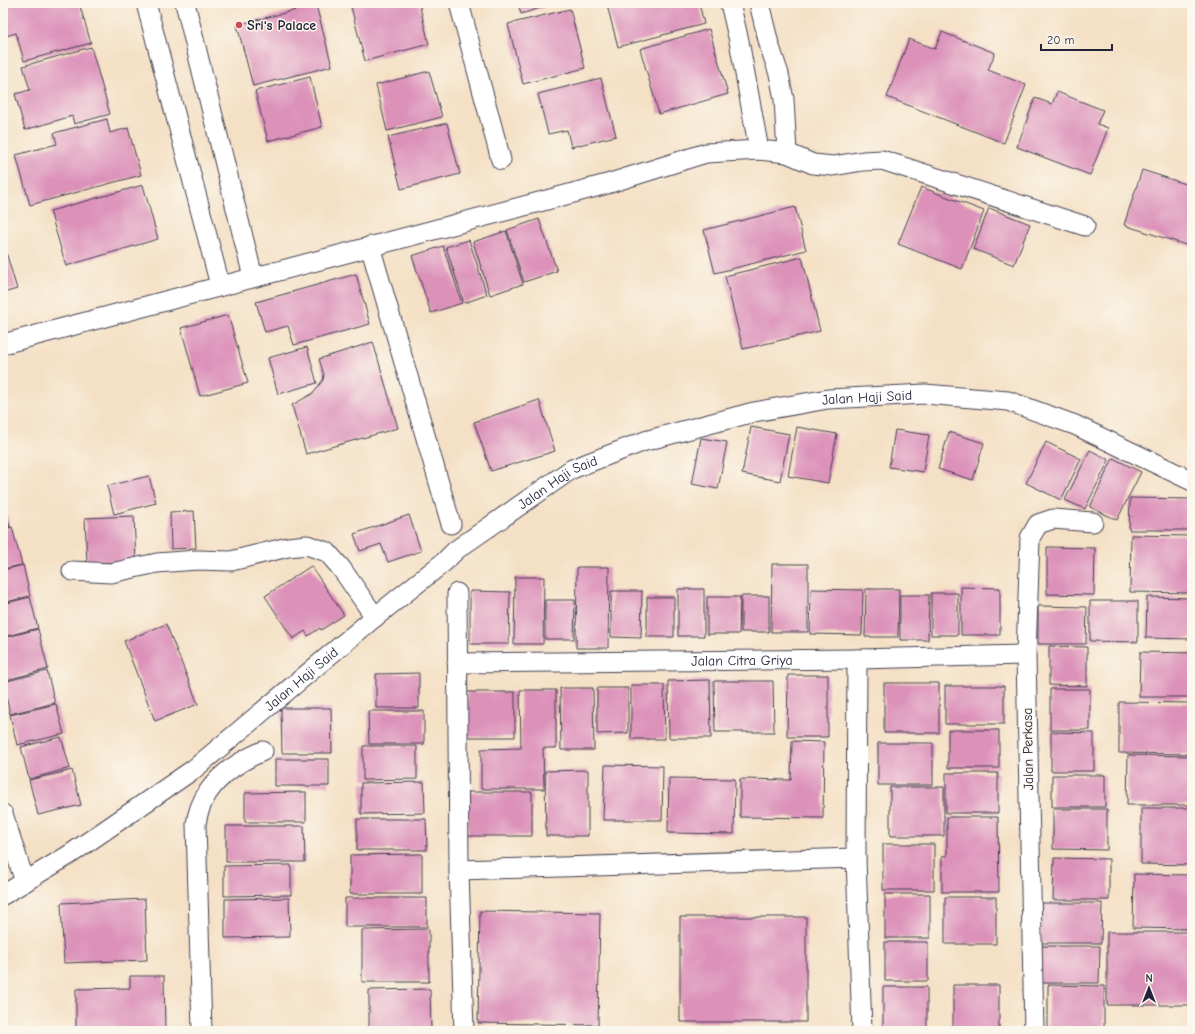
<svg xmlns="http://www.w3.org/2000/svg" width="1195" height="1034" font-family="'Comic Neue',sans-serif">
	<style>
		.building { fill: #dc91b9 }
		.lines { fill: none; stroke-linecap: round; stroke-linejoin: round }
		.minor-casing { stroke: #423e50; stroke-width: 21 }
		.minor { stroke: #fff; stroke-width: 19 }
		.poi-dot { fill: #d1495b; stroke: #fbf7ec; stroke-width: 1.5 }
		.labels { text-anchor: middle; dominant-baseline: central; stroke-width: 3; stroke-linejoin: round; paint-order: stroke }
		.poi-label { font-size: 14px; font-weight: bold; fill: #22223b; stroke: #fbf7ec; text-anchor: start }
		.street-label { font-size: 14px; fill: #22223b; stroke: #fbf7ec }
	</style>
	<rect width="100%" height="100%" fill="#fbf7ec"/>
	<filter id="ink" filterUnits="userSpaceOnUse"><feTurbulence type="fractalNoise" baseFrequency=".025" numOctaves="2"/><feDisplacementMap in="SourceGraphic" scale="8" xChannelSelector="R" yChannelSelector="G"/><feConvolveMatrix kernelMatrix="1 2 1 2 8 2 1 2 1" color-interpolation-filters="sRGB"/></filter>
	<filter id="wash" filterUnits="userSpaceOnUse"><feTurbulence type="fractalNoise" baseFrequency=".012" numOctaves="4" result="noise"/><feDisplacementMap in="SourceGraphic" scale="16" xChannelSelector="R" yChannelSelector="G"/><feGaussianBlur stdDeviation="0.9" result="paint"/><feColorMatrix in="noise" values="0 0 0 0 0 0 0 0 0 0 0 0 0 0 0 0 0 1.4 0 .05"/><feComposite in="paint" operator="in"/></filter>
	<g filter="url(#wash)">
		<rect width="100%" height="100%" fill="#f4e0c5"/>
		<g id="blocks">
			<path class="building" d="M3,3H79L91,43L24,61L16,33L3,37Z
				M350,3H419L429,44L365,61Z
				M518,3H557L521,14Z
				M613,3H699L704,24L618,47L607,5Z
				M316,5L332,66L253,86L237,25Z
				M570,9L585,68L523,84L508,24Z
				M709,29L728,94L659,114L640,49Z
				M942,32L995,53L988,70L1026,85L1004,143L887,97L909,39L935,49Z
				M91,47L110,114L74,124L72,116L25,130L15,94L30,90L23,66Z
				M429,71L442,117L387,131L376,85Z
				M310,77L322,127L268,141L255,91Z
				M601,78L616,136L571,147L567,130L548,134L538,94Z
				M1057,92L1103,110L1097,124L1108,128L1090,175L1017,147L1035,98L1052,104Z
				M107,119L110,133L128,128L141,175L30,205L16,155L57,144L54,133Z
				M447,123L460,174L401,189L388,137Z
				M1142,170L1192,186V247L1124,225Z
				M143,185L158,239L66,266L50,211Z
				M921,187L984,211L962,269L898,244Z
				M795,207L806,250L715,273L704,230Z
				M989,208L1030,224L1014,265L973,249Z
				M539,219L557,271L524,282L507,230Z
				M506,231L523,284L490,295L473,242Z
				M469,240L487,295L464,303L446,247Z
				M443,246L462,303L431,313L412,256Z
				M5,249L17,289L3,293V250Z
				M802,257L820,331L743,349L725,276Z
				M356,274L370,324L294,345L288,326L265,332L256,302Z
				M228,315L248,383L200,396L181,328Z
				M373,342L398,428L306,454L292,405L312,394L323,380L324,375L319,359Z
				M307,347L317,383L278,394L268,358Z
				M539,400L555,451L491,471L474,422Z
				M751,427L789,434L780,481L742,474Z
				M797,427L837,434L828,483L788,476Z
				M895,430L929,435L923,472L889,467Z
				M949,432L984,443L973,480L938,469Z
				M701,438L727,442L718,489L692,484Z
				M1046,442L1081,459L1061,500L1026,483Z
				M1090,450L1109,460L1085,509L1065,500Z
				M1113,458L1141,472L1117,520L1090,507Z
				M149,476L156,503L114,514L107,486Z
				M1130,498L1192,499V530H1129Z
				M3,500L10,527L3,528Z
				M194,511L196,548L171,549L170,512Z
				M409,515L421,551L388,562L381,544L360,551L354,534Z
				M134,516L136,562L87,564L85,518Z
				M12,527L22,565L3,569V530Z
				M1131,535L1192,536V593L1130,592Z
				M1047,547L1095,548L1094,595L1047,594Z
				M772,564H808V632H771Z
				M23,565L30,596L3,603V570Z
				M311,566L344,615L321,630L320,628L308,636L305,631L293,639L265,596Z
				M577,567H609L608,648H576Z
				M515,577H544L543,644H514Z
				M961,587L1000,588V635H961Z
				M678,589H704V636H678Z
				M811,589L863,590L862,635L810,634Z
				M866,589H899L898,637H865Z
				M470,591L510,592L509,644H470Z
				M611,591H642L641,638L611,637Z
				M931,593H958V635H931Z
				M900,595H929L928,640H900Z
				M741,596H769V632H741Z
				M30,597L38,628L3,637V604Z
				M647,597H674V637H647Z
				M707,597H740L739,634H707Z
				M1147,597L1192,598V639L1146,638Z
				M545,600H575L574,639H545Z
				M1090,601H1138V642L1090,641Z
				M1038,606L1087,607L1086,644H1038Z
				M166,624L198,704L155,721L124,641Z
				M38,629L48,669L3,681V638Z
				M1049,646L1087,647V686L1049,685Z
				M1140,652L1192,653V697H1139Z
				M47,671L55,703L10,714L3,682Z
				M419,673V708H376V674Z
				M788,675H828V737H787Z
				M710,680L711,738H669L668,681Z
				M714,681H773L774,732H715Z
				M884,683H939V733H884Z
				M631,685H664L665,739H631Z
				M945,686H1004V724H945Z
				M560,688H593L594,750H561Z
				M597,688H628V733L597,734Z
				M1050,689H1090V730H1050Z
				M520,690H556V748H543L544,789H481V749L521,748Z
				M467,692H515V737H467Z
				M1119,702L1192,703V754L1119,753Z
				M56,704L64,734L17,745L10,715Z
				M281,708H331L332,753H282Z
				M368,711H424V744H369Z
				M948,730H999V768H948Z
				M1051,732L1094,733V771H1051Z
				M61,737L70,768L29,779L21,747Z
				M792,741L824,742L823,818L740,817V779L791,780Z
				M878,743H933V785H878Z
				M363,746H417V779L363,780Z
				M1128,755L1192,756V805H1127Z
				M275,759H329V786H275Z
				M605,765L663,766L662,820H603Z
				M72,770L81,805L38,815L29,780Z
				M588,770V836H546L545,771Z
				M946,773H998V813H946Z
				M1052,775H1105V807H1052Z
				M669,778L735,779L734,834L668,833Z
				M424,782L425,813L361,814V783Z
				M890,787H944V836H890Z
				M306,792V822H245V793Z
				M468,792H532V836H468Z
				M1141,808H1192V865L1141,864Z
				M1053,809H1107V850L1053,849Z
				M947,817H998L999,892H942V856H947Z
				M357,819H426L427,850H357Z
				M226,826H304L305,862H226Z
				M883,844H934V890H883Z
				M422,854V894H350V855Z
				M1054,858L1109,859V900H1053Z
				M291,865V895L224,896V866Z
				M1134,874L1192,875V929L1133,928Z
				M885,894H930V938H885Z
				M945,897H996V944H945Z
				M289,898L290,937L225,938V899Z
				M345,898H427V927H345Z
				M145,899L147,960L64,963L61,903Z
				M1041,903H1102L1101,943H1041Z
				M480,911L600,913L598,1025L478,1023Z
				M680,917H806V1022H680Z
				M429,929V982H362V930Z
				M1107,932H1192V1005H1107Z
				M885,942H928V981H885Z
				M1038,946H1100L1099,983H1038Z
				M130,976H164L165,1031H76V989L130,988Z
				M953,985H999V1030H953Z
				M1048,985L1104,986V1031H1048Z
				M883,987H927V1031H883Z
				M430,989L431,1031H369V990Z"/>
		</g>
	</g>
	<g filter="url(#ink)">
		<use href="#blocks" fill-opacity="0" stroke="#423e50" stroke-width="1"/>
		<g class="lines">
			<g class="minor-casing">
				<g id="minor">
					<path d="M146,3L220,285"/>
					<path d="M185,3L253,277"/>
					<path d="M459,3L501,160"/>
					<path d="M730,3L739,41L759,150"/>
					<path d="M759,3L769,44L779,74L784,99L787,153"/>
					<path d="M370,246L451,524"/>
					<path d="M3,344L607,184L706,153L759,150L787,153L813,164L833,166L863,161L882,160L1085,226"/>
					<path d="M72,571L111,573L157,563L197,560L231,561L288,547L307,545L327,552L341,568L375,617"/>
					<path d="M457,593L459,870L464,1031"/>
					<path d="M857,659L856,858L862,1031"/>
					<path id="s1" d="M457,663L857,659L1026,655"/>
					<path d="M3,814L25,882"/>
					<path d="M459,870L856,858"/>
					<path id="s2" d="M3,895L69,855L194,769L375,617L444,562L456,550L572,469L645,441L754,412L828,399L925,394L1008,401L1075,425L1192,481"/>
					<path d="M202,1031L196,824C201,787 230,765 263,751"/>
					<path d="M1034,1031L1026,655L1030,538L1038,524L1053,519L1093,522"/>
				</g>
			</g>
			<use href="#minor" class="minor"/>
		</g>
	</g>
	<circle class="poi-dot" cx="239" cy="25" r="4"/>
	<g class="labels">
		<g class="poi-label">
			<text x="247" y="25">Sri's Palace</text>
		</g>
		<g class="street-label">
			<text stroke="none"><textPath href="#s2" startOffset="1017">Jalan Haji Said</textPath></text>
			<text stroke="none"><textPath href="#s2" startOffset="693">Jalan Haji Said</textPath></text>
			<text stroke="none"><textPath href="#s1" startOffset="285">Jalan Citra Griya</textPath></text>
			<text stroke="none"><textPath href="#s2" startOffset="369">Jalan Haji Said</textPath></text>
			<text transform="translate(1028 749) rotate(-91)">Jalan Perkasa</text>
		</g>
	</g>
	<rect width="1195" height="1034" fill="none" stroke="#fbf7ec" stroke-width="16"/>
	<g transform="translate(1149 988)" stroke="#fbf7ec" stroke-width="3" paint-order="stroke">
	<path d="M0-3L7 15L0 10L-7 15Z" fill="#22223b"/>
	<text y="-6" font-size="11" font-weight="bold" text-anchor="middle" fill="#22223b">N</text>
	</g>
	<path d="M1041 44v6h71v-6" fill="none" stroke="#22223b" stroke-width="2"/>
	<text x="1047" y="44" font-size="12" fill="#22223b" stroke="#fbf7ec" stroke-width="3" paint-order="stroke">20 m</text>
</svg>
